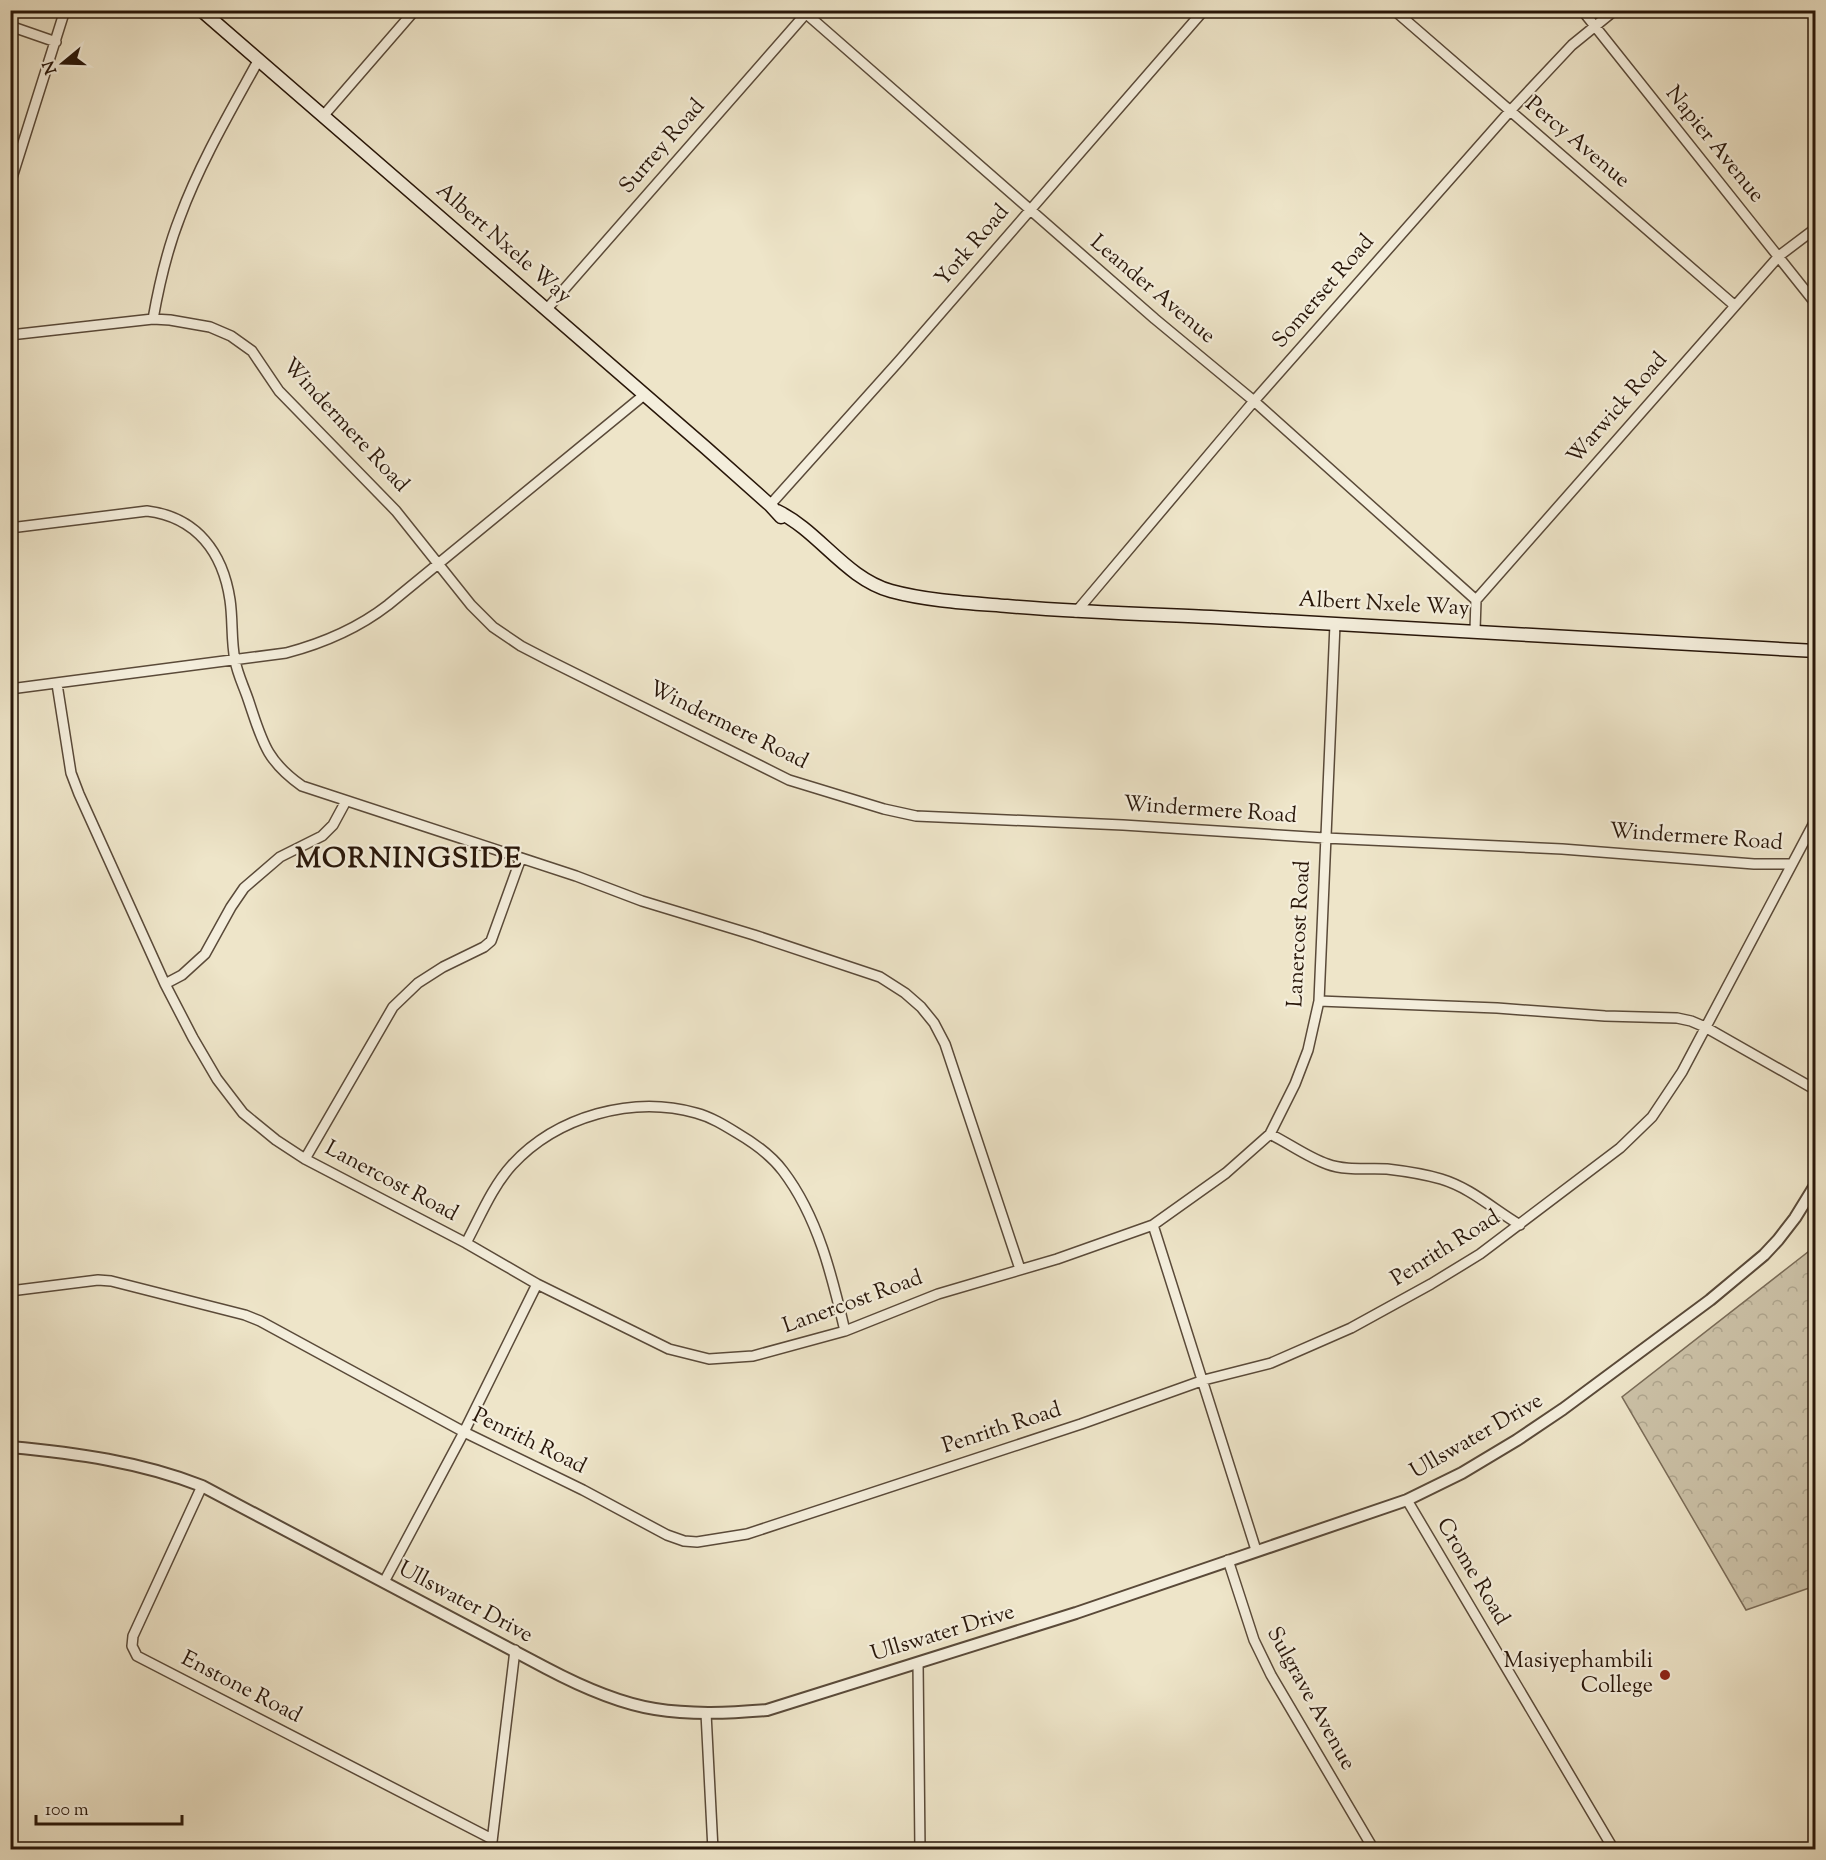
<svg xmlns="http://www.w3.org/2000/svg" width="1826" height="1860" font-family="'Sorts Mill Goudy',serif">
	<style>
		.park { fill: url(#park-crowns); stroke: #7a6c58; stroke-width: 1.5 }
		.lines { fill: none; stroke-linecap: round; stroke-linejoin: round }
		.minor-casing { stroke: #5a4a39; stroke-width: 12 }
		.tertiary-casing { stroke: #5a4a39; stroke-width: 14 }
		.secondary-casing { stroke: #281609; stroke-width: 15 }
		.minor { stroke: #f4eedc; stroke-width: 9 }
		.tertiary { stroke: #f4eedc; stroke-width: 10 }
		.secondary { stroke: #f4eedc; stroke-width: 12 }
		.poi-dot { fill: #8f2418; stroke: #f4eedc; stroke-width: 2 }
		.labels { text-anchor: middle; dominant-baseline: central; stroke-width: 4.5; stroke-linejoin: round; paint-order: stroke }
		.street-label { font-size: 22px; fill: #281609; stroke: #f4eedc }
		.poi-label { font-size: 22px; fill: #281609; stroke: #f4eedc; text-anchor: end }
		.district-label { font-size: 28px; font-weight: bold; letter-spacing: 1.5px; fill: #281609; stroke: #f4eedc }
	</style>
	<defs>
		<pattern id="park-crowns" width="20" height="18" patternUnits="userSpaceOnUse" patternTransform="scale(1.5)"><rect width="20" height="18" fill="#ccc2a8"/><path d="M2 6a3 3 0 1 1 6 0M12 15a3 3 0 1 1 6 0" fill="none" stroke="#afa68f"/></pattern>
	</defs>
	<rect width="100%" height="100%" fill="#eee5c9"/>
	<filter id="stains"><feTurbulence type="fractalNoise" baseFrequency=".00333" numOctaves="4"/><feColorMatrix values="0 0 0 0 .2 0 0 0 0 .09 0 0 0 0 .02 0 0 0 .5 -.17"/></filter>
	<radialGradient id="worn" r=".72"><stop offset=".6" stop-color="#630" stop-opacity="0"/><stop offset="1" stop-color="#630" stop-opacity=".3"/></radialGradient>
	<path class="park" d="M1813,1248L1816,1249L1815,1586L1746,1610L1622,1397Z"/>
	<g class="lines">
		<g class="minor-casing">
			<path id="minor" d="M802,10L1155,319L1254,401L1476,600
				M1394,10L1734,305
				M1582,10L1816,304
				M10,26L56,42
				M324,115L415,10
				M10,184L65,10
				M546,310L809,10
				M153,319C159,285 167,250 180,217C200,163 230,112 258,61
				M10,335L153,319L170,320L210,327L231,336L252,351L279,391L396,511L471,605L493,627L521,646L548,660L789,780L884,809L916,816L1123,825L1325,838L1562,849L1754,864H1792
				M770,505L899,361L1204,10
				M10,528L147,511C197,517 223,553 230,600C233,620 231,641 235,660C237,673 244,687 248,699C262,740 265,760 302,786L576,876L642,901L754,935L880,977L905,993L921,1007L934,1023L945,1044L1020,1269
				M1076,612L1254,401L1510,111L1572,45L1615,10
				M1475,630L1476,600L1779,256L1816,228
				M57,684L71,773L79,794L165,984L193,1038L217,1079L243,1113L276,1140L305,1159L466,1243L537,1284L669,1349L709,1359L753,1356L845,1331L938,1294L1057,1259L1153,1225L1226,1173L1270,1134L1295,1084L1308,1050L1319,1001L1335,624
				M10,689L286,653C324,643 357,629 388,605L644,395
				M165,984L182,975L205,954L231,907L244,888L280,857L322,836L333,825L346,801
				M1319,1001L1497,1008L1605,1016L1677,1018L1691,1021L1705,1027L1816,1090
				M1270,1134C1288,1143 1309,1158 1327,1164C1346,1171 1367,1168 1387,1169C1404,1171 1424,1174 1441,1179C1471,1188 1493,1209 1520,1225
				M305,1159L393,1007L418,983L443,967L484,947L491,941L521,858
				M1153,1225L1256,1550
				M466,1243C480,1217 492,1187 512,1165C557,1116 633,1095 696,1113C711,1117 724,1125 737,1133C754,1143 771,1155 783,1171C818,1217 832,1276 845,1331
				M10,1291L98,1280L111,1281L245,1315L260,1321L464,1432L583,1490L667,1535L684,1541L697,1542L747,1534L1081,1424L1204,1380L1271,1363L1351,1328L1431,1284L1480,1254L1620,1148L1652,1117L1682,1072L1816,819
				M202,1486L133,1636L132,1646L137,1656L492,1839
				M1407,1500L1614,1850
				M1228,1560L1254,1640L1271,1675L1374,1850
				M384,1582L464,1432L537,1284
				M918,1663L920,1850
				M706,1713L713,1850
				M491,1850L515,1650"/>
		</g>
		<g class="tertiary-casing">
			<path id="tertiary" d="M10,1447C76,1453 141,1462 202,1486L546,1668C580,1686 617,1703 655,1709C692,1715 730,1713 767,1710L1076,1613L1407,1500L1462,1473L1517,1440L1563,1409L1710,1300L1764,1255L1778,1240L1795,1218L1816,1184"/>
		</g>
		<g class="secondary-casing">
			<path id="secondary" d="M201,10L706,448L770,505L781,517
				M777,511C819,531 845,578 891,591C928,601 969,603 1007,606C1075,612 1143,614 1211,617C1412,627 1614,640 1816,651"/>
		</g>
		<use href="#minor" class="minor"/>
		<use href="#tertiary" class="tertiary"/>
		<use href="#secondary" class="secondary"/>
	</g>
	<circle class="poi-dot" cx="1665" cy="1675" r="6"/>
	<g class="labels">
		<g class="street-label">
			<text transform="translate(1577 143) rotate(40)">Percy Avenue</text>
			<text transform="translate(1714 145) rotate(51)">Napier Avenue</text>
			<text transform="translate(663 147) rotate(-49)">Surrey Road</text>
			<text transform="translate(503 244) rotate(41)">Albert Nxele Way</text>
			<text transform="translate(973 246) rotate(-49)">York Road</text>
			<text transform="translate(1152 290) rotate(40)">Leander Avenue</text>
			<text transform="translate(1324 292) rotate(-49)">Somerset Road</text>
			<text transform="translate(1618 409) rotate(-49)">Warwick Road</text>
			<text transform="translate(345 426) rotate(47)">Windermere Road</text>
			<text transform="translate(1384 605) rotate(3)">Albert Nxele Way</text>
			<text transform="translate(728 726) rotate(26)">Windermere Road</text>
			<text transform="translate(1210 811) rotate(4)">Windermere Road</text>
			<text transform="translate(1696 838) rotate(4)">Windermere Road</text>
			<text transform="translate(1300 934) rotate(-87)">Lanercost Road</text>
			<text transform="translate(391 1182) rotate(28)">Lanercost Road</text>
			<text transform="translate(1446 1249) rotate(-32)">Penrith Road</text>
			<text transform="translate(853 1303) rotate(-20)">Lanercost Road</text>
			<text transform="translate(1002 1429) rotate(-18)">Penrith Road</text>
			<text transform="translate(1477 1437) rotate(-30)">Ullswater Drive</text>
			<text transform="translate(529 1442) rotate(26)">Penrith Road</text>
			<text transform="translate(1472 1572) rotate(59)">Crome Road</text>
			<text transform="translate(465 1603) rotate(28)">Ullswater Drive</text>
			<text transform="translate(943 1634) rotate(-17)">Ullswater Drive</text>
			<text transform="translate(241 1688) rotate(27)">Enstone Road</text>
			<text transform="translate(1310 1699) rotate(61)">Sulgrave Avenue</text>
		</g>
		<g class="poi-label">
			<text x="1653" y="1662">Masiyephambili<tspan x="1653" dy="25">College</tspan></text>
		</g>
		<g class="district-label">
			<text x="409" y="860">MORNINGSIDE</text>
		</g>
	</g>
	<rect width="1826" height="1860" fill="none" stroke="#eee5c9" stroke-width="36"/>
	<rect x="12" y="12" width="1802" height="1836" fill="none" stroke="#281609" stroke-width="3"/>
	<rect x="18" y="18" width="1790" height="1824" fill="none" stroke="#281609" stroke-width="1.5"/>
	<g transform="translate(63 63) rotate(251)" stroke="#f4eedc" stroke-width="4.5" paint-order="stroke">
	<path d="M0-4.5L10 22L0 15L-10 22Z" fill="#281609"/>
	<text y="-9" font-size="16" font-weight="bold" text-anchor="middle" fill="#281609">N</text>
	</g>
	<path d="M36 1815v9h146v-9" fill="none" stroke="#281609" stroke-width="3"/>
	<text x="45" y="1815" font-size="18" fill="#281609" stroke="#f4eedc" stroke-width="4.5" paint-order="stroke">100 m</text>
	<rect width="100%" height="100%" filter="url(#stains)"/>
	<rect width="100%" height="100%" fill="url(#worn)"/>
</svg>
